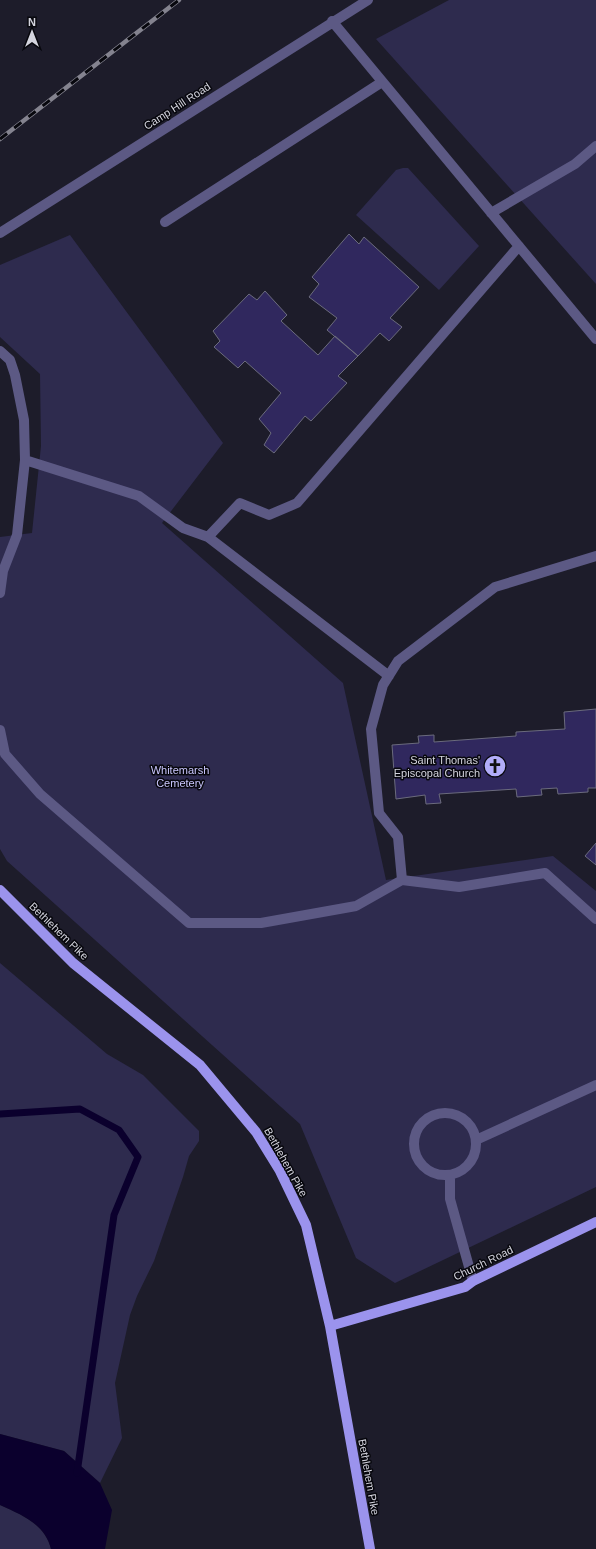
<svg xmlns="http://www.w3.org/2000/svg" width="596" height="1549" font-family="Helvetica,sans-serif">
	<style>
		.green { fill: #2e2b4e }
		.water { fill: #0b002d }
		.lines { fill: none; stroke-linecap: round; stroke-linejoin: round }
		.stream { stroke: #0b002d; stroke-width: 7 }
		.building { fill: #30285e; stroke: #6b6b7d }
		.minor { stroke: #5c5984; stroke-width: 10 }
		.major { stroke: #9b93ed; stroke-width: 10 }
		.rail-casing { stroke: #84838f; stroke-width: 4.5 }
		.rail { stroke: #07070d; stroke-width: 3; stroke-dasharray: 9; stroke-linecap: butt }
		.labels { text-anchor: middle; dominant-baseline: central; stroke-width: 3; stroke-linejoin: round; paint-order: stroke }
		.street-label { font-size: 11px; fill: #d4d4de; stroke: #07070d }
		.poi-label { font-size: 11px; fill: #d4d4de; stroke: #07070d; text-anchor: end }
		.park-label { font-size: 11px; fill: #c9c6fc; stroke: #07070d }
	</style>
	<rect width="100%" height="100%" fill="#1d1c2a"/>
	<path class="green" d="M449,0H596V284L376,39Z
		M403,168H408L479,246L439,290L356,215L396,170Z
		M70,235L223,443L162,523L343,683L386,880L553,856L596,891V1187L395,1283L356,1258L300,1124L7,861L0,849V537L32,533L41,446L40,374L0,337V265Z
		M0,963L107,1054L143,1075L199,1131V1141L189,1156L183,1177L154,1261L137,1296L130,1315L115,1383L122,1438L100,1483L64,1451L0,1434Z
		M0,1505C22,1515 45,1524 51,1549H0Z"/>
	<path class="water" d="M0,1434L64,1451L100,1483L112,1510L105,1549H51C45,1524 22,1515 0,1505Z"/>
	<g class="lines">
		<path class="stream" d="M0,1114L80,1109L119,1130L138,1157L114,1215L77,1473"/>
	</g>
	<path class="building" d="M349,234L359,244L364,237L419,287L390,318L402,327L389,341L380,333L358,356L327,330L337,318L309,297L319,284L312,277Z
		M265,291L287,315L281,321L318,355L335,336L358,356L338,376L347,383L311,421L305,416L274,453L264,445L271,433L259,419L281,393L245,361L238,368L214,347L220,341L213,331L249,294L257,300Z
		M596,709V788H588V792L558,794L557,788L541,789L542,795L517,797L516,789L439,794L441,803L426,804L425,795L396,799L392,745L419,743L418,736L434,735V742L516,736V732L565,729L564,712Z
		M596,843V865L585,856Z"/>
	<g class="lines">
		<path class="minor" d="M332,21L596,339
			M491,213L575,164L596,146
			M165,222L382,82
			M0,233L368,0
			M0,351L10,360L15,375L24,420L25,460L17,535L3,571L0,593
			M25,460L139,496L183,528L208,537L240,503L269,515L297,503L519,246
			M208,537L389,676
			M0,730L5,754L40,794L189,923H261L356,906L402,880L398,837L379,813L371,729L383,685L398,661L495,587L596,556
			M402,880L459,887L545,873L596,919
			M414 1144a31 31 0 1 1 62 0a31 31 0 1 1-62 0Z
			M476,1140L596,1085
			M450,1175V1199L473,1281"/>
		<path class="major" d="M0,890L73,963L200,1065L256,1132L280,1171L306,1225L330,1326L370,1549
			M330,1326L465,1287L473,1281L596,1222"/>
		<g class="rail-casing">
			<path id="rail" d="M0,139L179,0"/>
		</g>
		<use href="#rail" class="rail"/>
	</g>
	<defs>
		<g id="church-disc" transform="scale(1.15)"><circle r="9.5" fill="#b2adf9" stroke="#07070d"/><path d="M-1.2-6h2.4v3.5h3.3v2.4h-3.3V6h-2.4V-.1h-3.3v-2.4h3.3Z" fill="#111"/></g>
	</defs>
	<g fill-rule="evenodd">
		<use href="#church-disc" x="495" y="766"/>
	</g>
	<g class="labels">
		<g class="street-label">
			<text transform="translate(177 106) rotate(-33)">Camp Hill Road</text>
			<text transform="translate(59 931) rotate(44)">Bethlehem Pike</text>
			<text transform="translate(286 1162) rotate(61)">Bethlehem Pike</text>
			<text transform="translate(483 1263) rotate(-26)">Church Road</text>
			<text transform="translate(369 1477) rotate(80)">Bethlehem Pike</text>
		</g>
		<g class="poi-label">
			<text x="480" y="760">Saint Thomas'<tspan x="480" dy="13">Episcopal Church</tspan></text>
		</g>
		<g class="park-label">
			<text x="180" y="770">Whitemarsh<tspan x="180" dy="13">Cemetery</tspan></text>
		</g>
	</g>
	<g transform="translate(32 32)" stroke="#07070d" stroke-width="3" paint-order="stroke">
	<path d="M0-3L7 15L0 10L-7 15Z" fill="#d4d4de"/>
	<text y="-6" font-size="11" font-weight="bold" text-anchor="middle" fill="#d4d4de">N</text>
	</g>
</svg>
